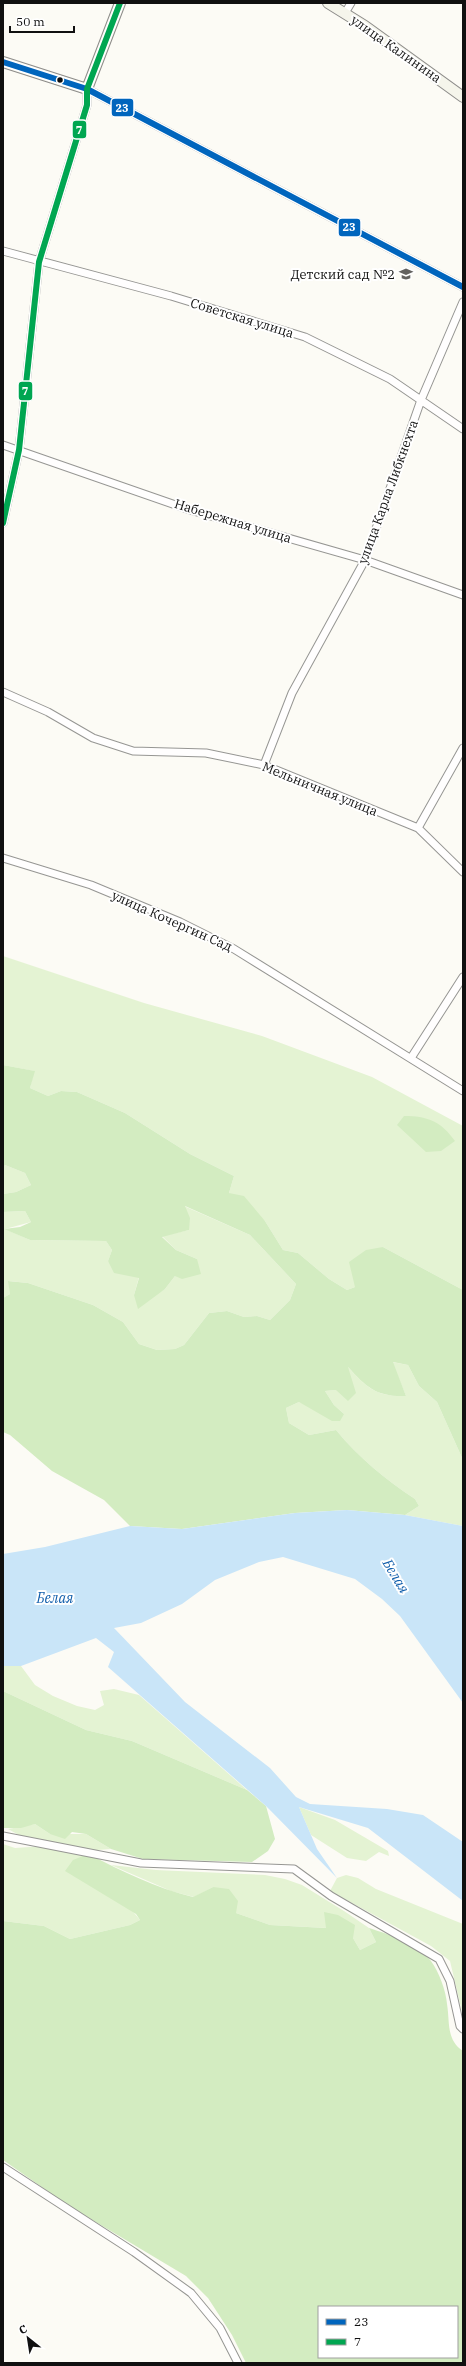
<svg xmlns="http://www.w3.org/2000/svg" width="466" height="2366" font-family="'IBM Plex Serif',serif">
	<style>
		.green { fill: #e4f3d3 }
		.forest { fill: #d3ecc1; fill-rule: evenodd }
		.water { fill: #c9e5f8 }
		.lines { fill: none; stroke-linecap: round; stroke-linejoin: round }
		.street-casing { stroke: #969693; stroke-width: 9 }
		.secondary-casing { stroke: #8d8c8a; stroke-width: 12 }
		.street { stroke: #fffefe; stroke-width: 7 }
		.secondary { stroke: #f5f5eb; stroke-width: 10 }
		.bus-1-casing { stroke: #fff; stroke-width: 9 }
		.bus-2-casing { stroke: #fff; stroke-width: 9 }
		.bus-1 { stroke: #0065bd; stroke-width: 6 }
		.bus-2 { stroke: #00a651; stroke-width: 6 }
		.bus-dot { fill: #101010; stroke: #fff; stroke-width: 1.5 }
		.labels { text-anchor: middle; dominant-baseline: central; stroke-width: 4; stroke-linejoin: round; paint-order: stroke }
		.street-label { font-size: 13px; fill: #101010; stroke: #fff }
		.poi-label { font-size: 13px; fill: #101010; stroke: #fff; text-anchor: end }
		.water-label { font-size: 14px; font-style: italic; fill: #0f5dab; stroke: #fff }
		.line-badge { stroke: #fff; stroke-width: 1.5 }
		.badge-label { font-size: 11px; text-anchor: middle; font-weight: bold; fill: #fff }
	</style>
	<rect width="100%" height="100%" fill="#fcfbf5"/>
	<path class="green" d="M3,956L144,1003L262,1036L372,1077L463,1126V1290L383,1247L355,1287L347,1290L329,1279L298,1253L283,1250L265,1221L229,1193L234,1176L190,1154L125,1113L77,1092L61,1091L48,1096L30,1088L34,1071L3,1065Z
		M5,1165L25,1173L31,1185L16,1192L3,1194V1168Z
		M184,1206L250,1235L296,1284L290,1300L270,1320L257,1316L244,1317L227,1311L209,1313L184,1345L175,1349L157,1350L139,1344L123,1322L93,1305L28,1283L9,1281L10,1294L3,1298V1212L25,1211L31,1222L5,1229L30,1240L106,1241L112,1250L108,1261L129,1275L139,1277L134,1295L153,1296L165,1289L175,1276L197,1259L176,1250L162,1236L189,1230Z
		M392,1362L408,1365L419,1386L437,1402L463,1460V1526L405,1515L419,1506L415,1499C385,1479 359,1458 336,1430L309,1435L289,1423L286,1408L299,1402L344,1414L334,1405L325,1391L336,1390L348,1367C366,1387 376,1397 406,1396Z
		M3,1666H21L35,1685L53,1696L77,1706L95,1710L104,1705L100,1691L114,1689L139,1695L247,1790L132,1741L86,1730L3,1691Z
		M299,1807L335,1820L388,1851L389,1856L379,1852L366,1861L347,1858L311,1835Z
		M35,1824L50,1834H86L111,1849L83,1851L140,1920L130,1925L70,1939L44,1926L3,1921V1844L15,1848L59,1845L26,1839L8,1829Z
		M111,1865L156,1870L265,1875L285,1879L302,1885L344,1911L369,1928L376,1942L360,1950L353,1938L327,1928L270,1925L236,1913L213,1887L194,1897L171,1891Z
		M346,1875L358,1878L376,1889L463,1924V2016L450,1961L431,1946L330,1891L337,1878Z"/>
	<path class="forest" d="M3,1065L35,1071L30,1088L48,1096L61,1091L77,1092L125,1113L190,1154L234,1176L229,1193L244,1196L265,1221L283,1250L298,1253L329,1279L347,1290L355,1287L349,1262L366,1250L383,1247L463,1290V1460L437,1402L419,1386L408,1365L393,1362L406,1396C377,1397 367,1388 348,1367L356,1393L348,1401L336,1390L325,1391L334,1405L344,1414L340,1421H332L299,1402L286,1408L289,1423L309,1435L336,1430C359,1458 385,1479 415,1499L419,1506L405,1515L347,1510L295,1513L182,1529L130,1526L104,1500L52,1471L10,1435L3,1432V1298L10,1294L8,1281L28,1283L93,1305L123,1322L139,1344L157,1350L175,1349L184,1345L209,1313L227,1311L244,1317L257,1316L270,1320L290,1300L296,1284L250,1235L185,1206L190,1218L189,1230L162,1237L176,1250L197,1259L201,1274L182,1279L175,1276L165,1289L138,1309L134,1295L139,1278L114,1273L108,1261L112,1250L106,1241L30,1240L4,1229L20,1227L31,1222L25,1211L3,1212V1194L16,1192L31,1185L25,1173L5,1165L3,1168Z
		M404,1116C427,1116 441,1121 455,1141L441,1151L426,1152L397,1125Z
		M3,1691L86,1730L132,1741L247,1790L266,1806L275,1839L268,1851L252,1862L143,1859L111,1849L86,1834L72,1832L65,1839L50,1834L35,1824L21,1828H3Z
		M88,1854C122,1871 156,1888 193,1897L213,1887L229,1889L238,1901L236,1913L270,1925L326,1928L324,1912L338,1915L355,1925L353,1938L360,1950L376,1942L369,1928C390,1935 417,1943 431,1961C439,1972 446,1991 447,2004C450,2022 446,2040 463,2051V2363H246L232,2335L208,2298L186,2276L69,2206L3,2160V1921L44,1926L70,1939L130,1925L140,1920L136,1914L65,1871L73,1860ZM319,2307H457V2357H319Z"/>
	<path class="water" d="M347,1510L405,1515L463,1526V1703L400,1616L382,1599L355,1579L283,1557L259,1562L215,1580L182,1604L141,1623L114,1628L185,1702L270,1768L296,1797L310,1804L387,1809L423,1815L463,1842V1901L368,1828L299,1807L317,1849L337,1878L266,1806L108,1667L114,1652L96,1638L21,1666H3V1554L45,1547L130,1526L182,1529L295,1513Z"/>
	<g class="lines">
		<g class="street-casing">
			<path id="street" d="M345,13L351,3
				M3,251L171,296L305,337L390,379L463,429
				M3,445L190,510L365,560L463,595
				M3,523L19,450L39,262L87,105V89L463,287
				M3,692L48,712L93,738L133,751L206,753L264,765L418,828L463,872
				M264,765L292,693L365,560L421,400L463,302
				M418,828L463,748
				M3,858L91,885L180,922L234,949L463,1091
				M411,1058L463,977
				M3,1836L141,1863L294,1869L331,1896L439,1959L450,1981L460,2026L463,2029
				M3,2167L134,2252L191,2293L220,2328L238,2363"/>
		</g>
		<g class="secondary-casing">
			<path id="secondary" d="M328,3L365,26L463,97
				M3,62L87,89L120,3"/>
		</g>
		<use href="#street" class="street"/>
		<use href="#secondary" class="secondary"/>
		<g class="bus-1-casing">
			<path id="bus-1" d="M3,62L87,89L463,287"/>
		</g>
		<g class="bus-2-casing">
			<path id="bus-2" d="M3,523L19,450L39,262L87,105V89L120,3"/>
		</g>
		<use href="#bus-1" class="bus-1"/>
		<use href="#bus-2" class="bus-2"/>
	</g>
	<defs>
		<g id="school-bare" transform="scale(1.08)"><path d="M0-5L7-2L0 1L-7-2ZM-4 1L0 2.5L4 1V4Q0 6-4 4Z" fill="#636260" stroke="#fff" stroke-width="2.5" paint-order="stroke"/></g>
	</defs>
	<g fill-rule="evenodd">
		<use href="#school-bare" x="406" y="274"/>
	</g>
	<circle class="bus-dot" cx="60" cy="80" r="3.5"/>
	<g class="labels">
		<g class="street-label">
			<text transform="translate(396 49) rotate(35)">улица Калинина</text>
			<text transform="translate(242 318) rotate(17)">Советская улица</text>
			<text transform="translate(388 492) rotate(-70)">улица Карла Либкнехта</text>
			<text transform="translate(233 521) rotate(17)">Набережная улица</text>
			<text transform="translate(320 789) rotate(22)">Мельничная улица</text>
			<text transform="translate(172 921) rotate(24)">улица Кочергин Сад</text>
		</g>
		<g class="poi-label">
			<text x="395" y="274">Детский сад №2</text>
		</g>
		<g class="water-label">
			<text transform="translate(396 1576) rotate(59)">Белая</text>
			<text x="55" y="1598">Белая</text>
		</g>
	</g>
	<g class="line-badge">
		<rect x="111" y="98" width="23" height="19" rx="4" fill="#0065bd"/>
		<rect x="72" y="120" width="15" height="19" rx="4" fill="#00a651"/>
		<rect x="338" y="218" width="23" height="19" rx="4" fill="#0065bd"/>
		<rect x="18" y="381" width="15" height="20" rx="4" fill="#00a651"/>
	</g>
	<g class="badge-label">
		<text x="122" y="112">23</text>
		<text x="79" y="134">7</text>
		<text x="349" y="231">23</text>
		<text x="25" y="395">7</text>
	</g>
	<rect width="466" height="2366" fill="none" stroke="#101010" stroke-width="8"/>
	<rect x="318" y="2306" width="140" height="52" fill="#ffffff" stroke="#9f9f9f"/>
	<rect x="326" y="2319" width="20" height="6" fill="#0065bd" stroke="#9f9f9f"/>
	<text x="354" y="2326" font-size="12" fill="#101010">23</text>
	<rect x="326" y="2339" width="20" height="6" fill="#00a651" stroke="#9f9f9f"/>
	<text x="354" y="2346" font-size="12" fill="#101010">7</text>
	<g transform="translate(28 2338) rotate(330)" stroke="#ffffff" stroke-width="3" paint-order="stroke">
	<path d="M0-3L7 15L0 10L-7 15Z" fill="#101010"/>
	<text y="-6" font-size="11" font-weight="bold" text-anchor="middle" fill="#101010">С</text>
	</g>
	<path d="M10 26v6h64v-6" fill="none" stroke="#101010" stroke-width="2"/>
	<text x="16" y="26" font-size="12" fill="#101010" stroke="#ffffff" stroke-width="3" paint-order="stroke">50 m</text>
</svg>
